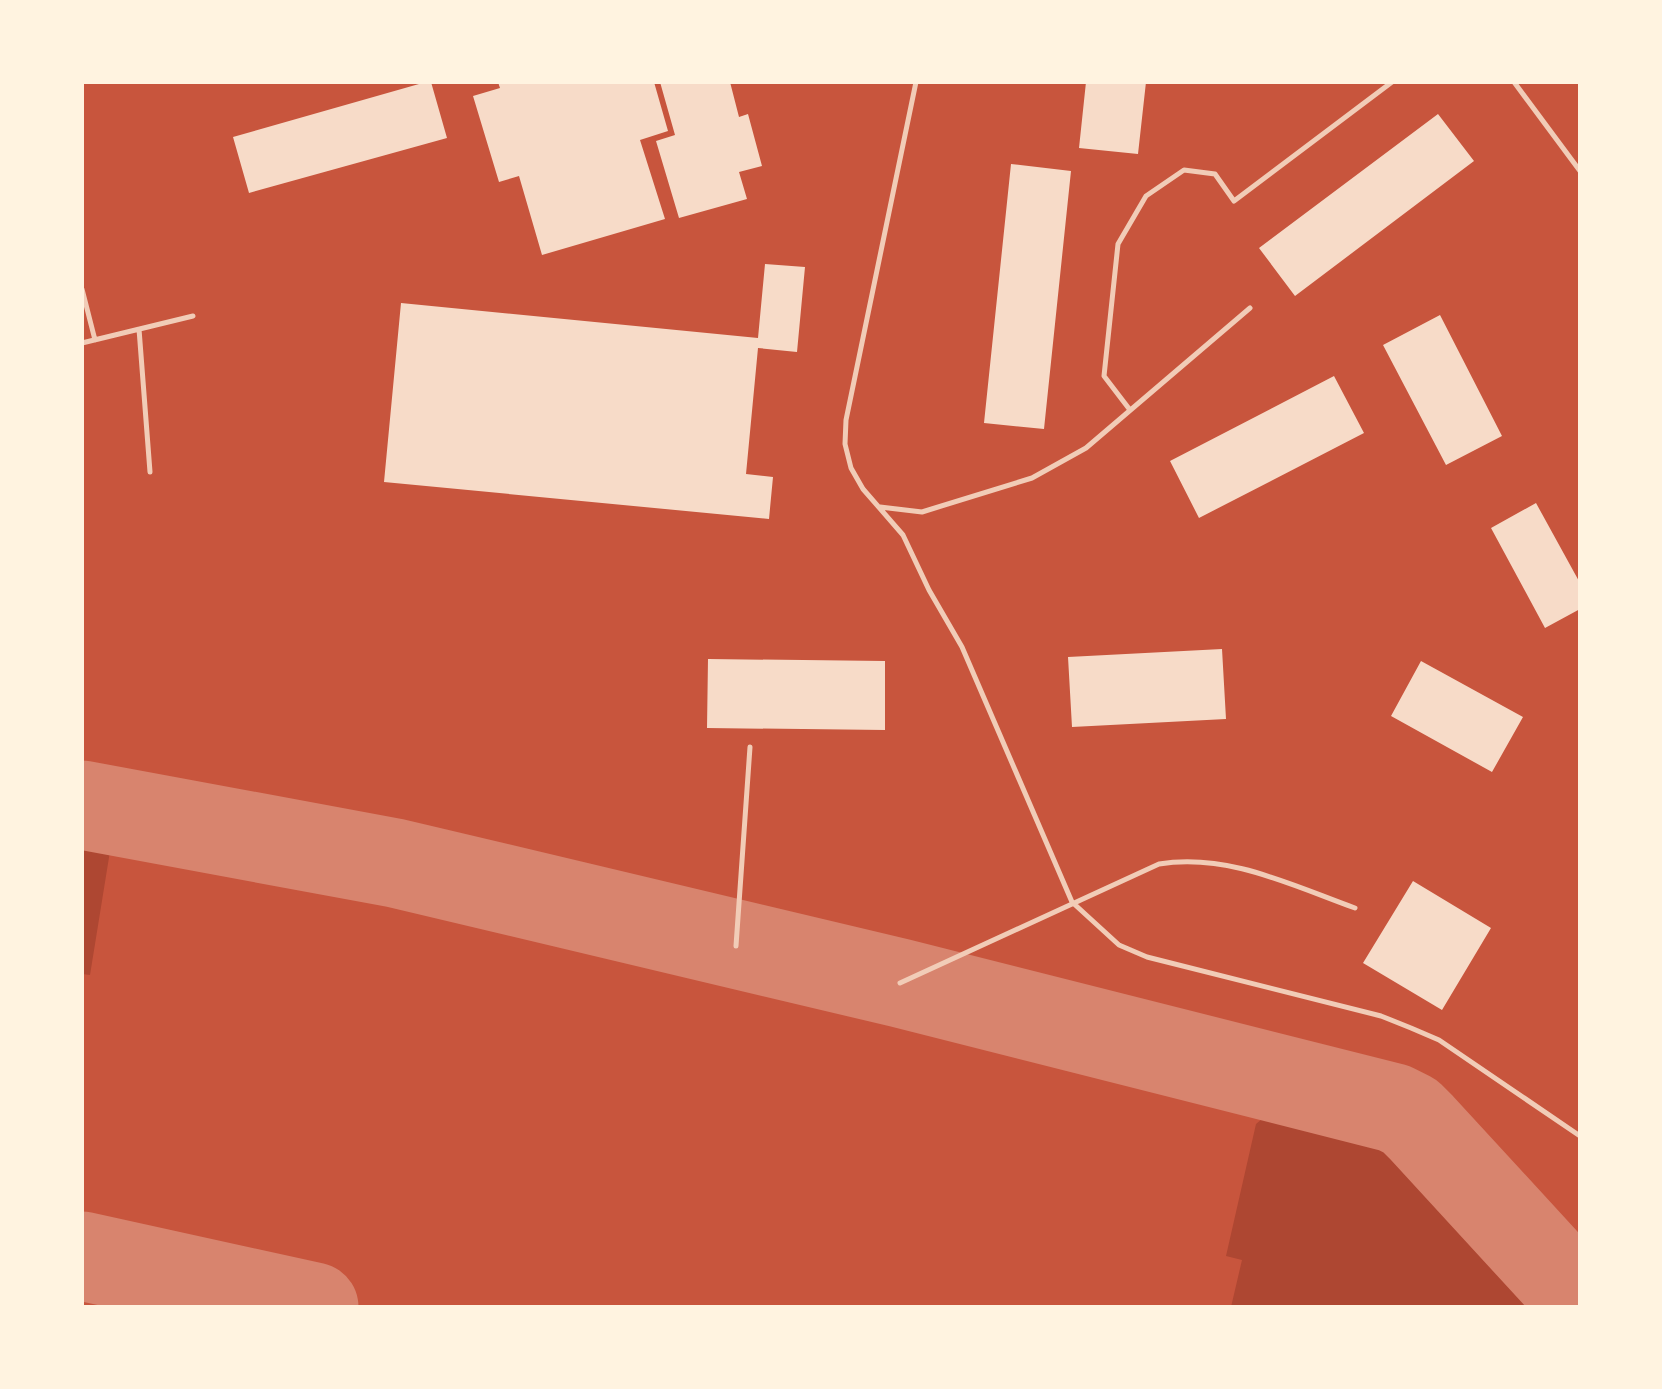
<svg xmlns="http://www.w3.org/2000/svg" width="1662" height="1389" font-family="'Golos Text',sans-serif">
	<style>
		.green { fill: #ae4732 }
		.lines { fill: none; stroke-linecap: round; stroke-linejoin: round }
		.taxiway { stroke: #d8846e; stroke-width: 89 }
		.building { fill: #f7dbc8 }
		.service { stroke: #f1ccb7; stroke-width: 5 }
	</style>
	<rect width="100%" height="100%" fill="#c8553d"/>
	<path class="green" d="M82,839L111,845L90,975L82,974Z
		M1276,1107L1376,1132L1408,1154L1549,1307H1231L1242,1260L1226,1256L1256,1124Z"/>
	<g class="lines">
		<path class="taxiway" d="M82,805L395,863L900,983L1394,1108L1410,1116L1421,1127L1580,1300
			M82,1256L314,1307"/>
	</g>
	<path class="building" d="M426,82H431L447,138L249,193L233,137Z
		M498,82H654L668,131L640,140L665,219L542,255L519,176L499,182L473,96L500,88Z
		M660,82H730L739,117L748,114L762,166L739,172L747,199L679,218L656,141L675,135Z
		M1086,82H1146L1138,154L1079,148Z
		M1438,114L1474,161L1295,296L1259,248Z
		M1011,164L1071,171L1044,429L984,423Z
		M765,264L805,267L797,352L758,348L746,474L773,477L769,519L384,482L401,303L758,338Z
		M1440,315L1502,436L1446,465L1383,345Z
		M1334,376L1364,433L1199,518L1170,461Z
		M1536,503L1580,583V609L1545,628L1491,528Z
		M1222,649L1226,719L1072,727L1068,657Z
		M708,659L885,661V730L707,728Z
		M1421,661L1523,717L1492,772L1391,716Z
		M1413,881L1491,928L1442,1010L1363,963Z"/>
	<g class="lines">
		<path class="service" d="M916,82L846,420L845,444L851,468L863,489L903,535L929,590L962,647L1072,902L1119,945L1147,957L1381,1016L1411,1028L1439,1040L1580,1136
			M1514,82L1580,171
			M82,289L95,340
			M139,329L150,472
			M82,343L193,316
			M1130,410L1104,376L1118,244L1146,196L1184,170L1215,174L1234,201L1392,82
			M880,507L922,512L1032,478L1086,448L1250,308
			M736,946L750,747
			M900,983L1159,864C1228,853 1291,885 1355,908"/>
	</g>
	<rect width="1662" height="1389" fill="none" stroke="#fff3e0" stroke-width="168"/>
</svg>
